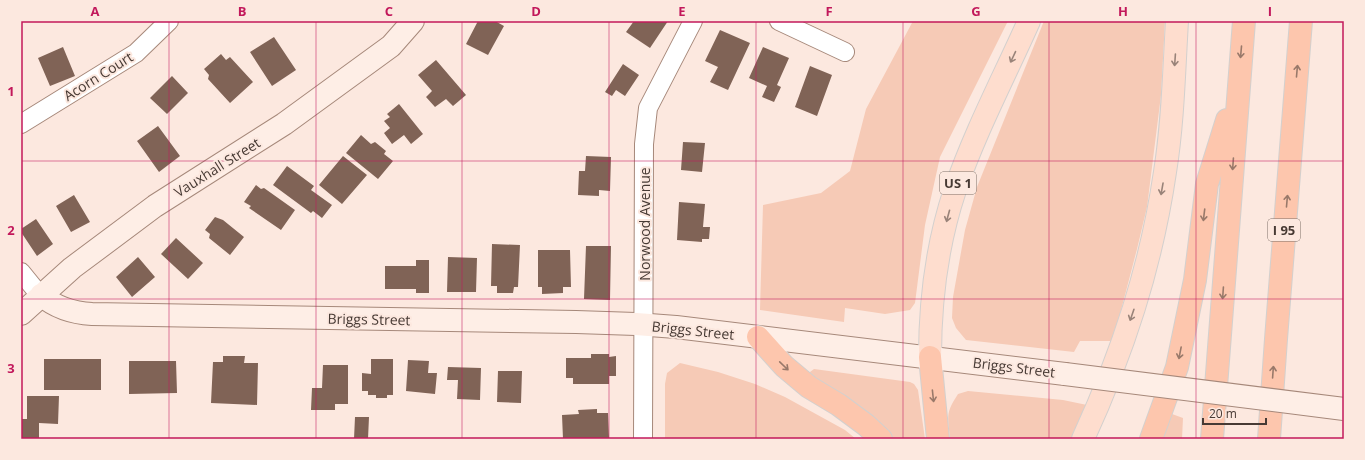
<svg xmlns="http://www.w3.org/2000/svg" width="1365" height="460" font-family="'Open Sans',sans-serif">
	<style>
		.green { fill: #f6cab6 }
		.building { fill: #806356 }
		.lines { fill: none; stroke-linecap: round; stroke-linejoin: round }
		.street-casing { stroke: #a6887a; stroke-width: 20 }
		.secondary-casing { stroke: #a6887a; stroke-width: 24 }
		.primary-casing { stroke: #d3d0ce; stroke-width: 24 }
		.highway-casing { stroke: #d3d0ce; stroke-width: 24 }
		.street { stroke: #fff; stroke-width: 18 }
		.secondary { stroke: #feeee6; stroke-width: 22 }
		.primary { stroke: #feddce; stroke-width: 22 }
		.highway { stroke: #fdc6ad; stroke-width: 22 }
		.secondary-bridge-casing { stroke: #a6887a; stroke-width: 24; stroke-linecap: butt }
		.secondary-bridge { stroke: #feeee6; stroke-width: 22 }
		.oneway { stroke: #99796a }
		.oneway2 { stroke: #998379 }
		.grid { fill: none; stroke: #c2185b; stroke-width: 1; stroke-opacity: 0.55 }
		.labels { text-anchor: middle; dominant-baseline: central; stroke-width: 4; stroke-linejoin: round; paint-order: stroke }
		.shield { fill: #fce8df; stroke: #7d6e67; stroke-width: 1 }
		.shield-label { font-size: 13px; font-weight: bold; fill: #473a34 }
		.street-label { font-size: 14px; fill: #473a34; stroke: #fce8df }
		.neatline { fill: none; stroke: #c2185b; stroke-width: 1.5 }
		.grid-label { font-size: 13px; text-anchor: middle; font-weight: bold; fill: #c2185b }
	</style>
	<rect width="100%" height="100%" fill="#fce8df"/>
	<path class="green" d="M913,21H1008L940,157L925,225L915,303L910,310L885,314L845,308L844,322L760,310L763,205L821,193L850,171L866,109Z
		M1044,21H1165L1161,95L1147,207L1137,249L1113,341H1080L1074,352L966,340L956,328L952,318L953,297L965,230L977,187Z
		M680,363L718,372L755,384L785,397L845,430L856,439H665V384L667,373Z
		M814,369L910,382L914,384L918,390L925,439H893L890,435L809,375L810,372Z
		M968,391L1063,400L1087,405L1071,439H950C948,416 945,414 958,394Z
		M1172,414L1183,418L1182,439H1163Z"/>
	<path class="building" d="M478,21H495L504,26L488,55L466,44Z
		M634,21H668L650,48L626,32Z
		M720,30L750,43L728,90L710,82L718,67L705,61Z
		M274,37L296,70L272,86L250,52Z
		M63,47L75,76L50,86L38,58Z
		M763,47L789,58L777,85L781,87L774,102L762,97L767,86L749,78Z
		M221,54L226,60L230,57L253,82L230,103L208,79L209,75L204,69Z
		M436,60L466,95L453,106L446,99L435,107L426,97L432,91L418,75Z
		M623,64L639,75L625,96L616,90L612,96L605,92Z
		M810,66L832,75L817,116L795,107Z
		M172,76L188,93L167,114L150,98Z
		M399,104L423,134L411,144L404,135L392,144L384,133L390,128L384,121L390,117L387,114Z
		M158,126L180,156L159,172L137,141Z
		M361,135L371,144L375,142L386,151L384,154L393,161L378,179L346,153Z
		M683,142L705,143L702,172L681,170Z
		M343,156L367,175L342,204L319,185Z
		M586,156L611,157L610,191L599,190V196L578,195L579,171H585Z
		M287,166L314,186L311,190L332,205L322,218L313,211L311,213L273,185Z
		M256,185L261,189L264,188L295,210L281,230L249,208L251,206L244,202Z
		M74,195L90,222L71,232L56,206Z
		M679,202L705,204L703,227H710L709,239H702V242L677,240Z
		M215,217L223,220L244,237L230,255L209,238L210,234L205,230Z
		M36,219L53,244L37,256L21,232V229Z
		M176,238L203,263L188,279L161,254Z
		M492,244L520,245L518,287H514L513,293H497V286H491Z
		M586,246H611L610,300L584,299Z
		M538,250H570L571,287H563V293L542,294V287H538Z
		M138,257L155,277L132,297L116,277Z
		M448,257L477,258L476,292H447Z
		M416,260H429V293H416V289H385V266H416Z
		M591,354H609V357L616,356V376H609V384H573V378H566V358H591Z
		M223,356H245L244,363H258L257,405L211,403L213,362H223Z
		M44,359H101V390H44Z
		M371,359H393V395H387V398H376V395H368V391H362V373L371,374Z
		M408,360L429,361L428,373H437L435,394L406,391Z
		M129,361H176L177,393L129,394Z
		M323,365H348V404H335V410H311L312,388H322Z
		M448,367L481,368L480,400L457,399L458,380H447Z
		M498,371H522L521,403L497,402Z
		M27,396H59L58,424L39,423V438H21V419H27Z
		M597,409V413H608L609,438L563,439L562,415L579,414L578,410Z
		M355,417H369L368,439H354Z"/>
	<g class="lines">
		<g class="street-casing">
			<path id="street" d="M779,21L845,52
				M21,124L136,53L169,21
				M21,272L34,288L41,295
				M643,439L644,144L648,108L693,21"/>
		</g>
		<g class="secondary-casing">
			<path id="secondary" d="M41,295C56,308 73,313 92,314L576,322L636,324L676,327L1065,374
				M21,314L72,268L155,206L284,124L391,46L413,21"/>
		</g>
		<g class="primary-casing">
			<path id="primary" d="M930,357C930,301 937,244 955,190C975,132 1004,77 1029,21
				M1083,439C1123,352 1151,267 1165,172C1173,122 1174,71 1177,21"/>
		</g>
		<g class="highway-casing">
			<path id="highway" d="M758,337L784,366L809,387L839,405L866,425L881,439
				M930,357L938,439
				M1151,439L1177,367L1195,280L1207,184L1227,120
				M1212,439L1244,21
				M1269,439L1276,339L1301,21"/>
		</g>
		<use href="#street" class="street"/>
		<use href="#secondary" class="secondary"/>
		<use href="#primary" class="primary"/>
		<use href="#highway" class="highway"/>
		<g class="secondary-bridge-casing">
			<path id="secondary-bridge" d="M1065,374L1344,409"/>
		</g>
		<use href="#secondary-bridge" class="secondary-bridge"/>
	</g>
	<defs><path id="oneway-shaft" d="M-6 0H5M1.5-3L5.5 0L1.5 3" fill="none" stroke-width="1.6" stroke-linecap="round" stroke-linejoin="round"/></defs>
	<g class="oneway">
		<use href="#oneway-shaft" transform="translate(1241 52) rotate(95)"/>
		<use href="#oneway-shaft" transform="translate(1297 71) rotate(-85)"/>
		<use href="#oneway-shaft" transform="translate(1233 164) rotate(94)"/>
		<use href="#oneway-shaft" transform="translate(1287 201) rotate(-85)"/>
		<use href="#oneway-shaft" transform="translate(1204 215) rotate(97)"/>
		<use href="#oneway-shaft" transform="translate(1223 293) rotate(94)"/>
		<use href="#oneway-shaft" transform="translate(1180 353) rotate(101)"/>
		<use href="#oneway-shaft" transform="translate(784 366) rotate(44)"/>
		<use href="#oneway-shaft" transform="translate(1273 372) rotate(-86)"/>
		<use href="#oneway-shaft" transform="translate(933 396) rotate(84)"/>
	</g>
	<g class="oneway2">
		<use href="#oneway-shaft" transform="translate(1013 57) rotate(115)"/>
		<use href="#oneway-shaft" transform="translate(1175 60) rotate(94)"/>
		<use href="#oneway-shaft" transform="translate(1162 189) rotate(100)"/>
		<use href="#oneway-shaft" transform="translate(948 216) rotate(105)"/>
		<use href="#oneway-shaft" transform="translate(1132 315) rotate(109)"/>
	</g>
	<path class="grid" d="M169,21V439M316,21V439M462,21V439M609,21V439M756,21V439M903,21V439M1049,21V439M1196,21V439M21,161H1344M21,299H1344"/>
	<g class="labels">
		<g class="shield">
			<rect x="940" y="172" width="36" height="22" rx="3"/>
			<rect x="1268" y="219" width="32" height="22" rx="3"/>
		</g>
		<g class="shield-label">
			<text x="958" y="183">US 1</text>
			<text x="1284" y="230">I 95</text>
		</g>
		<g class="street-label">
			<text transform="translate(98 76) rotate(-32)">Acorn Court</text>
			<text transform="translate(217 167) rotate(-32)">Vauxhall Street</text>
			<text transform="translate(644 224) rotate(-90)">Norwood Avenue</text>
			<text transform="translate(369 319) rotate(1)">Briggs Street</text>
			<text transform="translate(693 330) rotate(6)">Briggs Street</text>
			<text transform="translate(1014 367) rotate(7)">Briggs Street</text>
		</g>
	</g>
	<rect width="1365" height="460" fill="none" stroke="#fce8df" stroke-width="44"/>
	<path d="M1203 418v6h63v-6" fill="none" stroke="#473a34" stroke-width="2"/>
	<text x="1209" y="418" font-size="12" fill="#473a34" stroke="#fce8df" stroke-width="3" paint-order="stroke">20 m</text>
	<rect x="22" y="22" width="1321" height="416" class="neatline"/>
	<g class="grid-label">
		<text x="95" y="16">A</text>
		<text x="242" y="16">B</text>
		<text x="389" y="16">C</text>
		<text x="536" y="16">D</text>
		<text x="682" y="16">E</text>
		<text x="829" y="16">F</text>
		<text x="976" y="16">G</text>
		<text x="1123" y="16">H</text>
		<text x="1270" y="16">I</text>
		<text x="11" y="96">1</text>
		<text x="11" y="235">2</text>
		<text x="11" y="373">3</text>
	</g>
</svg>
